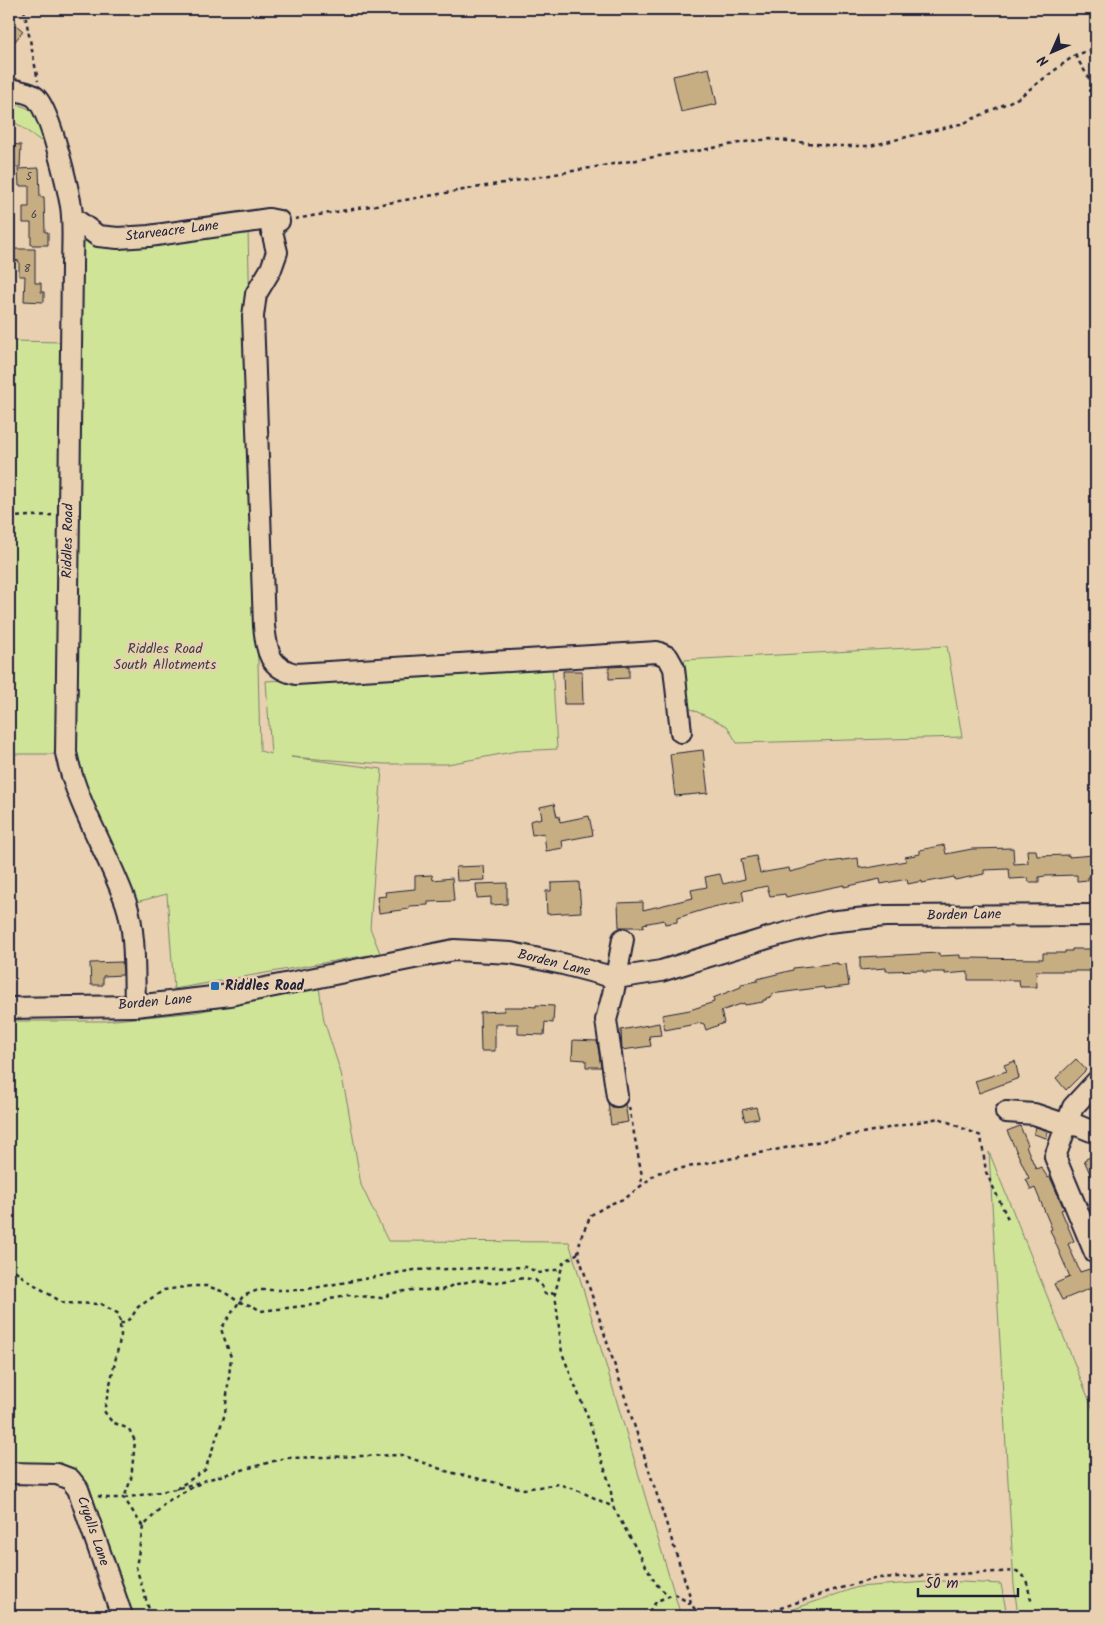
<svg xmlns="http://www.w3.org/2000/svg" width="1105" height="1625" font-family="Kalam,sans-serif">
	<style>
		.green { fill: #d0e498; stroke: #79836a }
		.building { fill: #c7ae82; stroke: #22223b }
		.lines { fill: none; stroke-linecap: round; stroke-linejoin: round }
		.minor-casing { stroke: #22223b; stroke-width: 24 }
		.path { stroke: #22223b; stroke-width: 2.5; stroke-dasharray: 4 4; stroke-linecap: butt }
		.minor { stroke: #e8d0b0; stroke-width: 20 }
		.poi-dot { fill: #1f6fb2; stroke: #e8d0b0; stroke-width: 2 }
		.labels { text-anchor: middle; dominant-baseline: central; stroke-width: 5; stroke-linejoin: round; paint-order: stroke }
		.number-label { font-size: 11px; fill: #4b454d }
		.street-label { font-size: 14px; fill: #22223b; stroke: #e8d0b0 }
		.park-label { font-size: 14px; fill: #3c3f49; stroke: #e8d0b0 }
		.poi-label { font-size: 14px; font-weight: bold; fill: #22223b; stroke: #e8d0b0; text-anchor: start }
	</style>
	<rect width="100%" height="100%" fill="#e8d0b0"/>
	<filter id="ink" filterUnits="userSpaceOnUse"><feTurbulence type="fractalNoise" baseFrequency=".02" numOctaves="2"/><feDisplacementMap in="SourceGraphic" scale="10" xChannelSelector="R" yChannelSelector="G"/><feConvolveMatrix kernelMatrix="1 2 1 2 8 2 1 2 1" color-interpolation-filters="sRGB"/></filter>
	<g filter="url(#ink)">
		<path class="green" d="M12,105C39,105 40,125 48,146L9,118V106Z
			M248,231L260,751L271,754L266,681L552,665L557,749L517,751L448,764H385L291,757L382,769L370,928L380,953L174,989L167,894L136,902L93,816L69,750L82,234Z
			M9,341L65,342L59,754H9Z
			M947,646L962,737L737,743L727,726L689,708L684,660Z
			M319,987L324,1021L341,1073L348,1107L361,1185L388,1241L569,1242L681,1616H132L90,1488L81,1475L64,1466L9,1464V1021H104L197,1012Z
			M989,1152L1096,1417V1616H1018L1014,1585Z
			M941,1581L1001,1584L1007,1616H765L788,1611L858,1587Z"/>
		<path class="building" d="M9,19L23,31L9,49Z
			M709,68L717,104L681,112L673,76Z
			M9,144L21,145L20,167H9Z
			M39,168L40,197H44L45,232H48V245H31V223H23V207H29V186H19L18,169Z
			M13,249H35V283H41V292H44V302L24,301L25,276H19V261L13,260Z
			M629,666V678L609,679V667Z
			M563,671H582L583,704H564Z
			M703,750L708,793L675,796L670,754Z
			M554,804L557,817L559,816L560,822L589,816L593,835L562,841L563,848L546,851L544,833L532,835L530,821L542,818L540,807Z
			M944,845L946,854L972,849L1013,848L1014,864L1028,863L1027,850H1036L1037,856L1069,855V857L1093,855L1095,876L1088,877V880L1077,881V875L1045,876L1039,877V882H1029L1028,878L1010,879L1009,869L984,870V874L955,880L954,877L922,883V881L908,884L907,879L881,884L880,879L844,887V885L786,897L785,894L770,896L767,886L742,891L744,901L713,907L677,918V922L665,924L664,920L643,924L644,927H619L618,903L643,902V910L693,898L691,890L707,887L705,877L720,874L723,884L745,879L741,859L756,856L760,873L789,868L790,872L829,862L858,858L859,868L867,867V868L906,861L905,857L920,854V850Z
			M484,866L485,880L457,881L456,867Z
			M432,875L433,880L452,878L454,901L428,902V905L409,906V909L379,913L377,897L386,896L385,892L415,889V876Z
			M579,882L581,912L547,914L546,891H551V883Z
			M507,883V904L491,905V897L477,898L476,884Z
			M1072,949H1096V971H1036L1037,987H1020L1019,980H968V972L945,974V972H923V970L886,971V968L860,970V957L939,953V956L960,955V958H963L1043,959V953H1065V951H1072Z
			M122,962L123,975L103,976V985H91L90,963Z
			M838,963V965L846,964L849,986L824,989V987L771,994L772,997L766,998V1000H763V1002L745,1005L744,1003L721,1011L724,1023L706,1030L704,1024L701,1023L665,1030L662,1015L690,1010L714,1002L713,998L741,987V984L758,981L757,979L793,970V968Z
			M536,1005L554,1006L553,1023L545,1022L544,1035L518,1034V1024H495V1051H481L480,1012L504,1011V1007H524V1006L536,1007Z
			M659,1023L661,1035L649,1036L651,1046L622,1050L621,1030Z
			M573,1040L597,1041L601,1067H586V1060L572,1059Z
			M1076,1059L1086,1070L1066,1090L1056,1078Z
			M1015,1061L1019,1078L979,1093L975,1081L1007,1071L1004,1065Z
			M608,1103L612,1107L618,1108L625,1104L628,1122L611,1125Z
			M756,1107L759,1118L745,1121L742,1110Z
			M1020,1126L1028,1145L1026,1146L1036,1169L1041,1167L1048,1178L1050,1177L1064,1209L1061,1210L1074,1241L1068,1244L1080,1272L1096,1267V1286L1062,1300L1054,1284L1070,1277L1050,1230L1052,1229L1035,1188L1031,1190L1026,1179L1029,1178L1007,1131Z
			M1036,1127L1048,1131L1046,1138L1034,1134Z
			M1096,1154V1187L1084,1160Z"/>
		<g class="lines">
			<g class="minor-casing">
				<path id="minor" d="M9,89C18,91 31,92 37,99C51,115 67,184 71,206C74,226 72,247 72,268L66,753C77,806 108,852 126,903C136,931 134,975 135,1006
					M72,217L98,236L118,238L149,236L269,219L279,221
					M269,219L277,252L271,269L256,294L253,316L264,626C267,650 268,668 296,674L657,652L668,657L674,668L681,732
					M9,1008L135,1006L230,995L454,950L511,953L563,964L616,978L661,971L771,937L828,922L885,916L1096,915
					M617,1096L606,1020L613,994L623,939
					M1006,1112L1034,1114L1067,1125
					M1069,1122L1096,1133
					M1095,1253L1055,1157L1073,1107L1096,1082
					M9,1473L57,1474L70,1479L78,1489L122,1616"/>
			</g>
			<path class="path" d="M24,9L38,81
				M1075,55L1096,90
				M295,219L677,153L697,151L744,142L770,139L836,146H870L964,123L1018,98L1075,55L1096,49
				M9,517L52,515
				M629,1107L642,1176L641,1185
				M578,1253L563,1263L555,1293L562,1353L588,1418L610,1485L613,1507
				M9,1265L24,1278L63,1303L101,1304L119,1314L121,1335L104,1411L112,1422L129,1429L135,1441L131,1479L124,1498
				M120,1323H123L131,1318L138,1307L164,1290L192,1286H207L224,1292L239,1302L253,1306L261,1311L321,1304L330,1298L348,1295L382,1298L393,1293L412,1290H442L453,1285L476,1280L491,1283L524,1278L535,1280L542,1286L545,1294L555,1293
				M176,1489L205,1470L225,1414L231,1357L221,1329L243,1296L258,1290H302L414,1270L526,1267L539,1273L561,1269
				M98,1496L106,1498H124L143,1527
				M124,1498L176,1489L200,1482
				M151,1616L136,1567L143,1527L166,1502L206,1480L285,1458L402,1455L449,1472L524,1489L559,1484L582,1492L613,1507L656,1584L669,1596
				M642,1616L650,1610L657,1601L674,1594L691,1604
				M700,1616L691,1604L689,1593L578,1253L581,1237L591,1215L610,1204L626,1198L657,1173L939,1118L981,1136L986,1172L1009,1221
				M749,1616L772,1611L830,1591L877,1578L1017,1571L1026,1579L1032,1604"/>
			<use href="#minor" class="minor"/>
		</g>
	</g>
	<rect class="poi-dot" x="210" y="981" width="10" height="10" rx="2.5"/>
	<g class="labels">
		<g class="number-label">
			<text x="29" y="177">5</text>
			<text x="34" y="215">6</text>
			<text x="27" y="269">8</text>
		</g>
		<g class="street-label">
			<text transform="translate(172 231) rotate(-7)">Starveacre Lane</text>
			<text transform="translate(68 541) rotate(-89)">Riddles Road</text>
			<text transform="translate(964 915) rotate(-1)">Borden Lane</text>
			<text transform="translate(554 963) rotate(14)">Borden Lane</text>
			<text transform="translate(155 1002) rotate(-5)">Borden Lane</text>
			<text transform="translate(93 1531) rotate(71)">Cryalls Lane</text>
		</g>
		<g class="park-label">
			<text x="165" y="649">Riddles Road<tspan x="165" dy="16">South Allotments</tspan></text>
		</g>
		<g class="poi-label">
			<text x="225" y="986">Riddles Road</text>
		</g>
	</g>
	<rect width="1105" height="1625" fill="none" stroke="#e8d0b0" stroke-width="30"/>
	<rect x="15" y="15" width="1075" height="1595" fill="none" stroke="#22223b" stroke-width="2" filter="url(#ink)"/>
	<g transform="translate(1052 52) rotate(225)" stroke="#e8d0b0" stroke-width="4" paint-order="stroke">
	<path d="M0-4L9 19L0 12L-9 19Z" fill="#22223b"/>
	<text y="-8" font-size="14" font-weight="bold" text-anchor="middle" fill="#22223b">N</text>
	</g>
	<path d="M918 1588v8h100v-8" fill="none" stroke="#22223b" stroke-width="2.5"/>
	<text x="925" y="1588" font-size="15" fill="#22223b" stroke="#e8d0b0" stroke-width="4" paint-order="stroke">50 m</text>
</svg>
